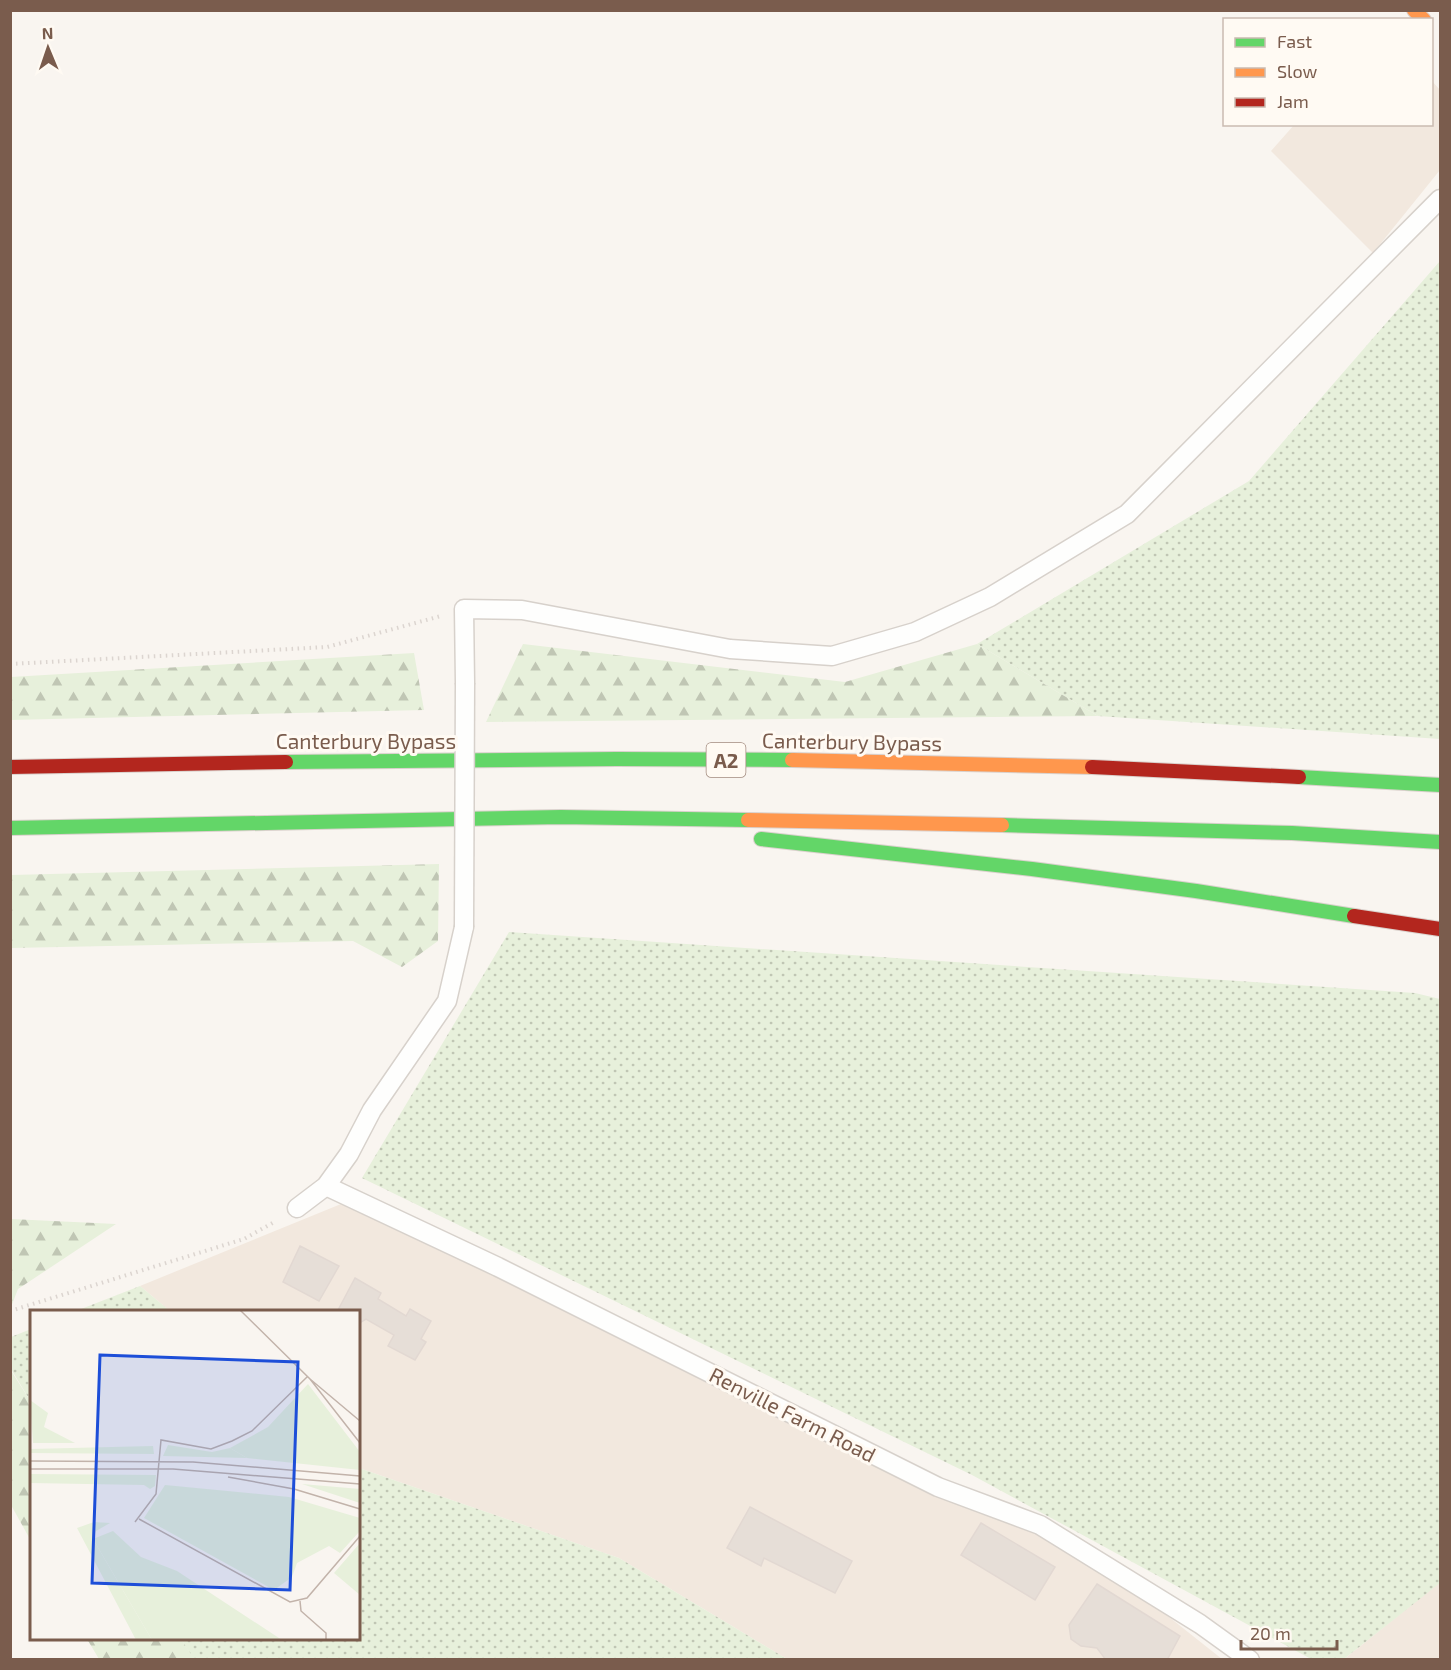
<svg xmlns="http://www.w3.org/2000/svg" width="1451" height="1670" font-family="'Exo 2',sans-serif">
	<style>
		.residential { fill: #f2e8de }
		.green { fill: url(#green-dots) }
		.forest { fill: url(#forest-firs) }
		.building { fill: #e6ded7; stroke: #e2d8d2; stroke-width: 1.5 }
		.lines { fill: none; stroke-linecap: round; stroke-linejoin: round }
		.lane-casing { stroke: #d7d1cb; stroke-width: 21 }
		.fast-casing { stroke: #dad1cc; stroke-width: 16 }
		.slow-casing { stroke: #dad1cc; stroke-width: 16 }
		.jam-casing { stroke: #dad1cc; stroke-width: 16 }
		.path { stroke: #dcd5d0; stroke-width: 4; stroke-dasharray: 1.5 4.5; stroke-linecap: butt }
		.lane { stroke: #fefefd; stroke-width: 18 }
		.fast { stroke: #63d668; stroke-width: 14 }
		.slow { stroke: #ff974d; stroke-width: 14 }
		.jam { stroke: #b3261e; stroke-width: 14 }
		.lane-bridge-casing { stroke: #d7d1cb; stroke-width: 21; stroke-linecap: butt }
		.lane-bridge { stroke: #fefefd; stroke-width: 18 }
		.labels { text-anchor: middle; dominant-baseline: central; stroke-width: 6; stroke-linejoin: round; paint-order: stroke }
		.shield { fill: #fffaf3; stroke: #a28b7f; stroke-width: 1.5 }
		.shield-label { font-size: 20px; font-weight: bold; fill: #7a5c4d }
		.street-label { font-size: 21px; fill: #7a5c4d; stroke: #fffaf3 }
		.inset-road { fill: none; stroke: #c2b3aa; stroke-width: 1.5 }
		.view { fill: #1d4ed8; fill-opacity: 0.15; stroke: #1d4ed8; stroke-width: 3 }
		.inset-edge { fill: none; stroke: #7a5c4d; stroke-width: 3 }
	</style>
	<defs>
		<pattern id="green-dots" width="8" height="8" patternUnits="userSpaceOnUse" patternTransform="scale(1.5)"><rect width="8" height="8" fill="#e7f0db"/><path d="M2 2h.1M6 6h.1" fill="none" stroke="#c0c6b4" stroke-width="1.8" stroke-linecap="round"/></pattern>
		<pattern id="forest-firs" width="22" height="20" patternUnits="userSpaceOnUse" patternTransform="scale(1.5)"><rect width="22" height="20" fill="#e7f0db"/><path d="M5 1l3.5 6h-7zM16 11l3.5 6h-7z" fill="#c0c6b4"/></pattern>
	</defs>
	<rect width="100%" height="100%" fill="#f9f5f0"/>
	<path class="residential" d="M1432,81L1440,90V170L1373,253L1271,151L1294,125L1432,124Z
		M341,1204L1097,1560L1222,1659H787L619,1558L359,1468L358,1312L170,1311L140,1286Z
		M1440,1582V1659L1343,1660Z"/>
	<path class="green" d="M1440,261V739L1098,716L977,644L1249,481Z
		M509,932L1415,993L1440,999V1583L1344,1659H1311L972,1475L362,1178Z
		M140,1286L170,1311H76Z
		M31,1329V1402L11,1369V1337Z
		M359,1468L619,1558L787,1659L194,1660L181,1639L358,1638Z"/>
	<path class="forest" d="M523,644L845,682L977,644L1098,716L486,722Z
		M414,653L424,710L11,720V677Z
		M439,864L438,941L402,967L353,941L11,948V875Z
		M11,1219L116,1224L18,1289L11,1307Z
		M10,1369L31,1402V1541L11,1505Z
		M87,1639H181L194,1659H99Z"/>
	<path class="building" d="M300,1246L339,1266L319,1301L283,1282Z
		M355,1278L381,1293L378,1299L406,1316L410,1309L431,1321L421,1339L426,1342L415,1360L388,1346L394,1335L366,1319L358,1324V1312H337Z
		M750,1507L852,1561L835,1593L764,1558L761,1566L727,1548Z
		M981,1523L1055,1567L1035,1600L961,1555Z
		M1097,1584L1180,1636L1167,1660H1106L1097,1648L1081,1646L1071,1639L1069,1625Z"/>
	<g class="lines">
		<g class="lane-casing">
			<path id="lane" d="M465,683L464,609L522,610L730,649L832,656L915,632L990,597L1127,514L1440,199
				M326,1186L498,1267L938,1487L1040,1525L1200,1624L1250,1660
				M297,1208L326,1186L349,1154L372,1110L447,1001L464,927"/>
		</g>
		<g class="fast-casing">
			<path id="fast" d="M286,762L617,759L792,760
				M1299,777L1440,785
				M1002,825L1292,833L1440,842
				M10,828L561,817L748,820
				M761,839L1032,869L1196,891L1354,916"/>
		</g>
		<g class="slow-casing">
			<path id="slow" d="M1414,10L1424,20
				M792,760L1092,767
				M748,820L1002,825"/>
		</g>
		<g class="jam-casing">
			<path id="jam" d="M10,767L286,762
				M1092,767L1299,777
				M1354,916L1440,929"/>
		</g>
		<path class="path" d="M10,664L327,647L441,616
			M10,1311L244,1239L276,1221"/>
		<use href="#lane" class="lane"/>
		<use href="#fast" class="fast"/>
		<use href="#slow" class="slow"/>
		<use href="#jam" class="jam"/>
		<g class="lane-bridge-casing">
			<path id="lane-bridge" d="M464,927L465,683"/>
		</g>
		<use href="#lane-bridge" class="lane-bridge"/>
	</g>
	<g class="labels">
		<rect class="shield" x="706.5" y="743" width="39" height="34" rx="4.5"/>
		<g class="shield-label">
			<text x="726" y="760">A2</text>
		</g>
		<g class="street-label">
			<text x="366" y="740">Canterbury Bypass</text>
			<text transform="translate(852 741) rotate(1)">Canterbury Bypass</text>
			<text transform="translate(793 1414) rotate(27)">Renville Farm Road</text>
		</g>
	</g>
	<g transform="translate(30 1310)">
		<rect width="330" height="330" fill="#f9f5f0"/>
		<path d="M278,74L330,142V160L217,148L200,138L238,117ZM0,90L18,103L14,117L45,133H3ZM135,175L259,187L330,208V221L310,243L299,236L267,253L262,267L244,280L114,208ZM83,221L111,247L147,261L252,330H122L63,229ZM330,233V285L304,263Z" fill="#e7f0db"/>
		<path d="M138,135L182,142L200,138L217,148L133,146ZM123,136L124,144L0,143V139ZM0,164L126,165L125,176L120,179L114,175L0,173ZM272,174L330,179V193ZM64,212L80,213L66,221L63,229L122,330H106L47,218Z" fill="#e7f0db"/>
		<path class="inset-road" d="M210,0L280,69L330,133M280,69L330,111M0,151L163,152L330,166M0,159H143L330,174M198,167L264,179L330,199M109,209L260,292L277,288L330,226M105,212L126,184L131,130L181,139L202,131L222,121L277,67M270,291L271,301L296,323V330"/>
		<path class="view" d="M70,45L268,52L260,280L62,273Z"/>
		<rect width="330" height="330" class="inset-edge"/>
	</g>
	<rect width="1451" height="1670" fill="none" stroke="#7a5c4d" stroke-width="24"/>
	<rect x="1223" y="18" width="210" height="108" fill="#fffaf3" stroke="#cabbb1" stroke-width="1.5"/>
	<rect x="1235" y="38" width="30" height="9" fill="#63d668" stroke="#cabbb1" stroke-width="1.5"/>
	<text x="1277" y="48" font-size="18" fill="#7a5c4d">Fast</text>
	<rect x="1235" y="68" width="30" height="9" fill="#ff974d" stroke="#cabbb1" stroke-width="1.5"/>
	<text x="1277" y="78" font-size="18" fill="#7a5c4d">Slow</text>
	<rect x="1235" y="98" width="30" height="9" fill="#b3261e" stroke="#cabbb1" stroke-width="1.5"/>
	<text x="1277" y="108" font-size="18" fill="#7a5c4d">Jam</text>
	<g transform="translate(48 48) rotate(358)" stroke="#fffaf3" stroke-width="4.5" paint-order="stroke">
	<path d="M0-4.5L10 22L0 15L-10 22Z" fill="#7a5c4d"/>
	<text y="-9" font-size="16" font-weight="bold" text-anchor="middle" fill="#7a5c4d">N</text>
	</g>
	<path d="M1241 1640v9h96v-9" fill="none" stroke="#7a5c4d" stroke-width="3"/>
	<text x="1250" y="1640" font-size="18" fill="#7a5c4d" stroke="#fffaf3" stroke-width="4.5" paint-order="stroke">20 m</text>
</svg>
